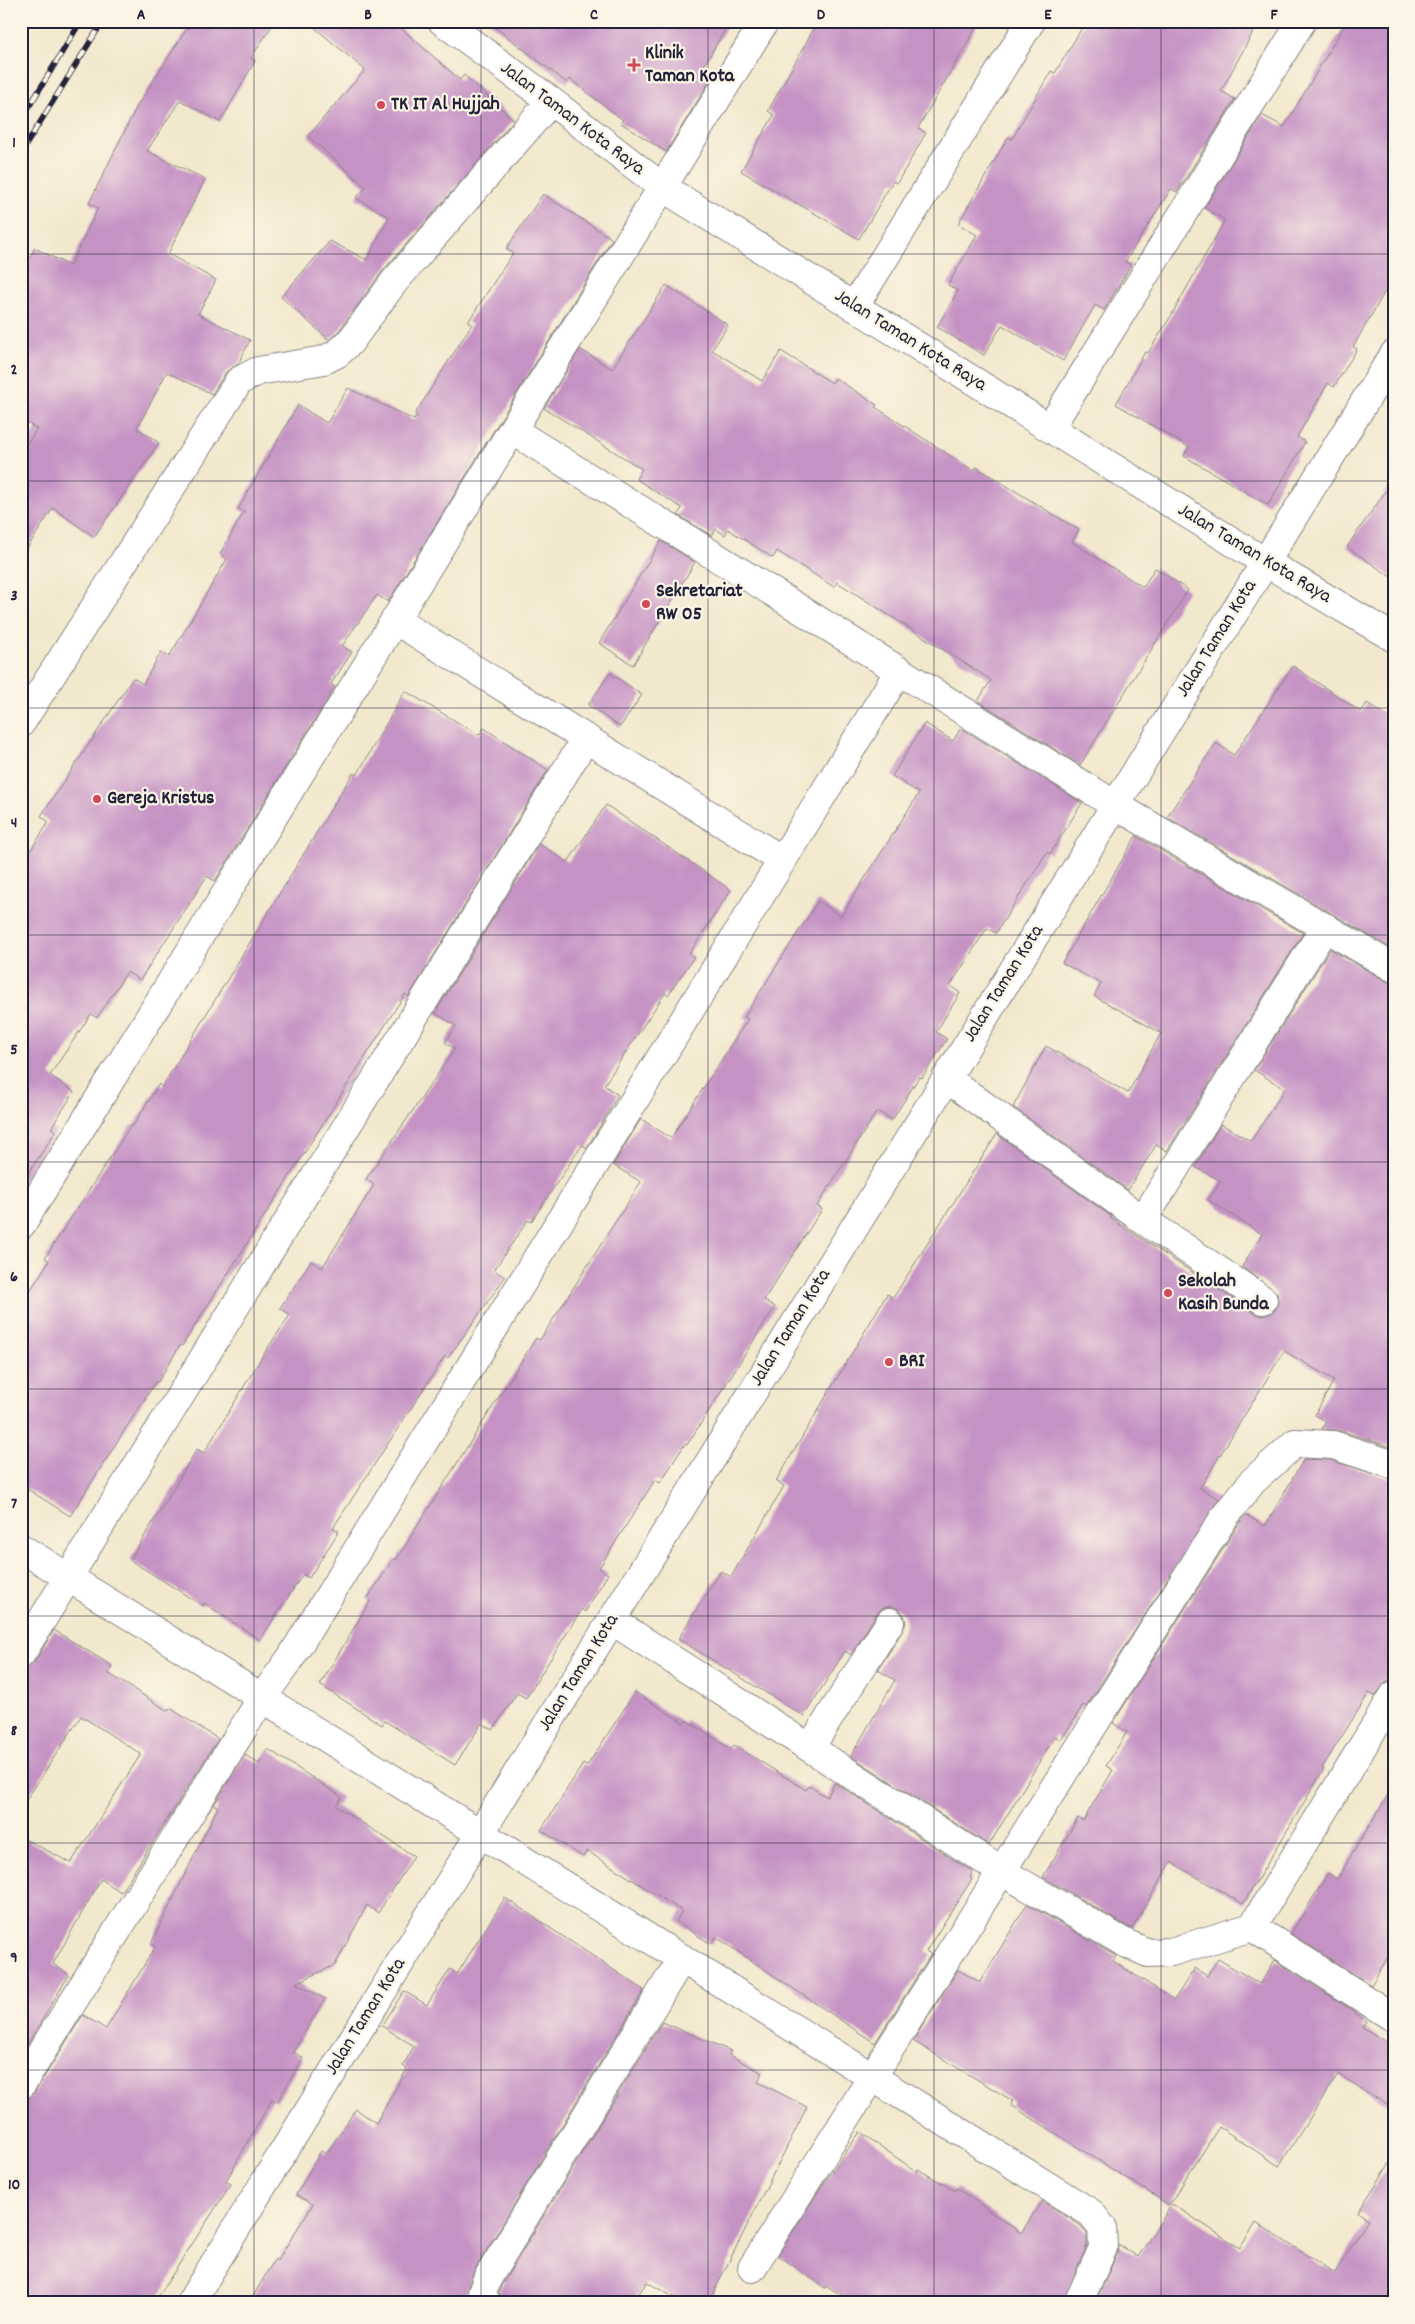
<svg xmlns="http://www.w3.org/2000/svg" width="1415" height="2324" font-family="Dekko,sans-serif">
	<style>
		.building { fill: #c592c4 }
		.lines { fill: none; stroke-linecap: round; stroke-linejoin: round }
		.minor-casing { stroke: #8a8584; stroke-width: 30 }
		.minor { stroke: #fff; stroke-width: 28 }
		.rail-casing { stroke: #22223b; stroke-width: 5.5 }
		.rail { stroke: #fcf5e5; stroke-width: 4; stroke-dasharray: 11; stroke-linecap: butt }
		.grid { fill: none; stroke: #22223b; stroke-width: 1; stroke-opacity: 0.55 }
		.poi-dot { fill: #d1495b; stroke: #fcf5e5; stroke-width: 2 }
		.labels { text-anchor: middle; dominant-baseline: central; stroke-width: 4.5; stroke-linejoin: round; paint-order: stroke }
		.poi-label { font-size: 20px; font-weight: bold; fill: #22223b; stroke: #fcf5e5; text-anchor: start }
		.street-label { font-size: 20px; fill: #22223b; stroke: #fcf5e5 }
		.neatline { fill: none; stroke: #22223b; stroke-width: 2 }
		.grid-label { font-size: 16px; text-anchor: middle; font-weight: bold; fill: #22223b }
	</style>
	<rect width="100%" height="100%" fill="#fcf5e5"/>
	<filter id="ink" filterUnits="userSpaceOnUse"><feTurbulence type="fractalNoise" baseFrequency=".02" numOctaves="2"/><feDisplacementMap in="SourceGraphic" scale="10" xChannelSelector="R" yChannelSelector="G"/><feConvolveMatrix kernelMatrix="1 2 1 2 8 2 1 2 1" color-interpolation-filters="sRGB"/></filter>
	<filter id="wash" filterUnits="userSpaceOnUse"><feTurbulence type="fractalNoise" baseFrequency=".0096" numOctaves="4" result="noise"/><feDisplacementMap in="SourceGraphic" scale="20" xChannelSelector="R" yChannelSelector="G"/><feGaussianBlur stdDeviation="1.12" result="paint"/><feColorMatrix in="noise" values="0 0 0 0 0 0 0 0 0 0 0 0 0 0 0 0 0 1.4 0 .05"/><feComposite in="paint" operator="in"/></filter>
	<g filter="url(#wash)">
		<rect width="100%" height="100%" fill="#f2e8cd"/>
		<g id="blocks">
			<path class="building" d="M192,21H275L251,58L255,61L220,122L180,100L147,151L205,179L168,254L216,280L198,314L250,340L238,364L226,372L212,394L167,372L137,428L159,443L94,537L53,508L21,558V452L37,429L21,419V275L35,248L70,266L98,208L89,203L138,104Z
				M307,21H393L460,80L464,75L514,120L382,272L338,332L329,340L281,297L330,241L367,260L389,217L356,198L366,187L308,136L365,70Z
				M487,21H730L702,69L713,76L666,152L621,123L623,120L570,79L567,83Z
				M818,21H980L918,128L926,133L897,183L893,181L859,239L741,171L774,115L768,111Z
				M1086,21H1259L1221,91L1235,99L1177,192L1171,189L1125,262L1131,265L1104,310L1095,305L1063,361L1002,325L984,355L937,327L958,291L948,285L977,235L958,224L1008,137L1012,139L1051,71L1055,73Z
				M1347,21H1394V276L1353,347L1357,349L1334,387L1328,383L1297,437L1305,442L1268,505L1184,456L1189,447L1116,404L1145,352L1148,353L1171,316L1225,220L1204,208L1262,115L1284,127Z
				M543,194L612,239L388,602L377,595L342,646L352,652L331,684L335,687L215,881L207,876L140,980L127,972L97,1018L91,1014L50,1075L74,1092L51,1128L56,1131L21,1184V865L49,822L41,816L133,678L143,684L161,652L169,657L227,559L220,554L244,512L238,509L298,405L327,423L348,388L414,420L417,416L415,414L472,324L468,322L513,253L506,249Z
				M666,285L728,325L712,350L762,381L781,351L832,383L835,378L877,405L875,407L974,471L976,467L1079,530L1072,542L1143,587L1155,568L1188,590L1080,765L978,701L991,680L837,582L834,587L777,551L773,558L728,529L725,535L716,529L712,536L678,515L682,508L636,479L642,469L544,408L580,349L612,369Z
				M1394,479V579L1347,547Z
				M661,541L695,562L633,665L599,643Z
				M1293,666L1361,712L1367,703L1394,721V950L1167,817L1216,743L1234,755Z
				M610,673L642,695L620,727L588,705Z
				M405,691L479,735L484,728L548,770L409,996L405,994L182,1346L180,1345L158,1382L156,1381L70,1516L21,1485V1305L49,1261L45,1258L131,1125L133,1126L159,1084L162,1087L353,773L357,775Z
				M925,723L953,741L961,728L1082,803L1050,854L1047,852L996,933L987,928L950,986L960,993L936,1032L947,1039L922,1078L919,1077L892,1120L877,1111L859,1140L817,1206L822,1209L764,1300L775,1307L687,1445L685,1444L660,1483L655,1480L599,1568L608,1574L585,1612L582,1609L526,1698L517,1693L493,1730L482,1723L455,1765L385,1721L382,1725L320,1685L370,1601L367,1599L394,1558L396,1560L536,1338L540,1340L641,1182L613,1165L641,1119L671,1138L748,1019L744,1017L818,901L841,916L919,793L892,776Z
				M606,805L731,890L689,954L694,957L668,995L665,993L604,1085L618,1095L587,1148L582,1145L531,1222L528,1220L494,1270L505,1277L448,1358L445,1356L333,1528L339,1531L309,1578L303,1574L260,1640L204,1603L203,1606L130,1560L197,1449L204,1453L263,1355L290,1315L280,1308L311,1261L322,1268L374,1185L366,1179L455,1049L445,1042L456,1026L435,1013L539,844L568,862Z
				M1136,836L1303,933L1167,1151L1156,1145L1128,1190L1013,1107L1046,1046L1128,1093L1161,1033L1094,996L1101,984L1062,963Z
				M1330,949L1386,981L1394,984V1448L1338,1430L1322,1429L1326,1421L1315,1415L1334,1380L1284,1351L1200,1488L1219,1499L1086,1707L1083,1705L1061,1740L1055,1736L989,1845L851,1756L895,1680L878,1670L903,1630L906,1623L904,1615L899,1609L890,1606L882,1608L877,1613L851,1655L845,1651L804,1716L678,1639L721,1571L731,1577L784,1486L776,1481L887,1294L893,1298L997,1134L1112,1217L1110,1218L1254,1313L1262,1316L1270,1314L1276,1309L1278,1301L1277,1293L1242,1267L1262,1234L1208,1200L1221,1181L1195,1167L1221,1124L1251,1141L1285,1089L1254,1070Z
				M1304,1459L1330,1460L1394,1480V1679L1386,1682L1375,1696L1369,1693L1322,1768L1324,1769L1243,1904L1171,1862L1132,1929L1043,1877L1078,1818L1083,1821L1113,1770L1106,1766L1127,1732L1113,1723L1238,1525L1246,1515L1265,1526Z
				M54,1630L112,1666L108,1673L168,1711L170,1708L218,1739L121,1892L101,1879L53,1964L69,1975L21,2055V1837L71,1863L141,1754L81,1716L21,1808V1670L28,1668L34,1663Z
				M635,1692L684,1723L686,1720L731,1749L734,1745L806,1790L809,1786L827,1797L835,1783L973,1872L970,1877L972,1879L926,1951L931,1954L875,2043L716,1937L711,1944L676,1921L682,1911L587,1851L583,1857L541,1830L583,1764L587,1766Z
				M268,1749L342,1797L336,1806L414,1856L378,1913L367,1905L335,1965L296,1983L325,1999L293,2052L303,2058L277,2102L272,2099L226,2181L231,2184L154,2303H21V2100L29,2098L34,2093L83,2015L106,2029L155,1947L151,1944L218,1807L214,1805L245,1755L259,1764Z
				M1394,1785V1947L1371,1985L1291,1934L1328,1873L1337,1879Z
				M505,1898L644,1990L474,2271L467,2288L469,2303H249L275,2259L277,2261L313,2204L296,2195L321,2151L326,2154L356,2109L376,2123L407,2069L403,2066L414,2046L382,2026L404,1991L427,2005L450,1969L457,1974Z
				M1027,1904L1116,1956L1113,1961L1174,2000L1195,1968L1207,1976L1218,1959L1260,1984L1275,1960L1355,2012L1354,2013L1366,2021L1362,2027L1394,2047V2109L1338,2074L1279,2166L1219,2127L1169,2205L1011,2105L1013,2101L913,2041L958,1970L980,1982Z
				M662,2022L731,2051L729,2055L763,2073L758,2082L807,2107L708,2303H684L647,2282L632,2303H502L499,2293L501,2286Z
				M860,2132L917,2172L918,2169L955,2191L957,2188L1021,2233L1042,2201L1080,2225L1087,2233V2245L1063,2303H854L827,2286L825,2288L778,2255L820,2189Z
				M1394,2157V2303H1095L1117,2254L1118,2244L1138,2257L1172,2204L1240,2248L1256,2223L1335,2273L1368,2219L1358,2212Z"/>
		</g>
	</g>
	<g filter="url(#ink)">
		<use href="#blocks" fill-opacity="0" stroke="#8a8584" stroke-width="1"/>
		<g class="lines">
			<g class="minor-casing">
				<path id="minor" d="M442,21L551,101L662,187L1265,562L1394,638
					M854,307L1031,21
					M1050,428L1302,21
					M512,430L1115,805L1394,968
					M395,620L782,860
					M21,723L239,381L258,371L324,360L338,353L350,342L394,282L551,101
					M946,1078L1143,1220L1325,927
					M1143,1220L1263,1300
					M21,1225L765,21
					M21,1548L1091,2213L1102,2227L1103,2248L1078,2303
					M611,1620L1001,1871L1125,1943L1148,1953L1171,1952L1252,1927L1394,2018
					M21,1654L586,738
					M810,1748L890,1622
					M1252,1927L1394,1695
					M21,2085L262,1698L290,1659L899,671
					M752,2268L1225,1516L1253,1481L1295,1443L1333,1445L1394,1465
					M190,2303L1394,354
					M487,2303L484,2300L482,2293L487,2279L682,1958"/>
			</g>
			<use href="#minor" class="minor"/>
			<g class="rail-casing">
				<path id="rail" d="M21,120L81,21
					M21,153L103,21"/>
			</g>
			<use href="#rail" class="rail"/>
		</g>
	</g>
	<path class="grid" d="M254,21V2303M481,21V2303M708,21V2303M934,21V2303M1161,21V2303M21,254H1394M21,481H1394M21,708H1394M21,935H1394M21,1162H1394M21,1389H1394M21,1616H1394M21,1843H1394M21,2070H1394"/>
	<g class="poi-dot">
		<path d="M631.5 57.5h5v5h5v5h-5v5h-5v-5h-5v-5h5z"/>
		<circle cx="381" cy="105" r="5"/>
		<circle cx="646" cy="604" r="5"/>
		<circle cx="97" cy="799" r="5"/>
		<circle cx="1168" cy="1293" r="5"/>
		<circle cx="889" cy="1362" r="5"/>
	</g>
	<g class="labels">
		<g class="poi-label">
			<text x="645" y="54">Klinik<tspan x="645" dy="23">Taman Kota</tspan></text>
			<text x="391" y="105">TK IT Al Hujjah</text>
			<text x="656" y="592">Sekretariat<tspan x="656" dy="23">RW 05</tspan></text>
			<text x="107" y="799">Gereja Kristus</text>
			<text x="1178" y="1282">Sekolah<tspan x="1178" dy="23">Kasih Bunda</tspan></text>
			<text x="899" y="1362">BRI</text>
		</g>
		<g class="street-label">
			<text transform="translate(572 119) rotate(37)">Jalan Taman Kota Raya</text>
			<text transform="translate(910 341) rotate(32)">Jalan Taman Kota Raya</text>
			<text transform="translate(1254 554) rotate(31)">Jalan Taman Kota Raya</text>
			<text transform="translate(1217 639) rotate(-58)">Jalan Taman Kota</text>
			<text transform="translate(1004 984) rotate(-58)">Jalan Taman Kota</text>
			<text transform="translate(791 1328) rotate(-58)">Jalan Taman Kota</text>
			<text transform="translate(579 1673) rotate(-58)">Jalan Taman Kota</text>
			<text transform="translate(366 2017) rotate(-58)">Jalan Taman Kota</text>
		</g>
	</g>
	<rect width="1415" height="2324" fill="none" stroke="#fcf5e5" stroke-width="55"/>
	<rect x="28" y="28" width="1360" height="2268" class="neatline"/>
	<g class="grid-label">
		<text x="141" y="19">A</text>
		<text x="368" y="19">B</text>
		<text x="594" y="19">C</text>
		<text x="821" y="19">D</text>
		<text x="1048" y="19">E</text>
		<text x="1274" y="19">F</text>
		<text x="14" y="147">1</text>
		<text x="14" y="374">2</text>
		<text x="14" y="600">3</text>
		<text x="14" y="827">4</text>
		<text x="14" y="1054">5</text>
		<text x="14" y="1281">6</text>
		<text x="14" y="1508">7</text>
		<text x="14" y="1735">8</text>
		<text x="14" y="1962">9</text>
		<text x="14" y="2189">10</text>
	</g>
</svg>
